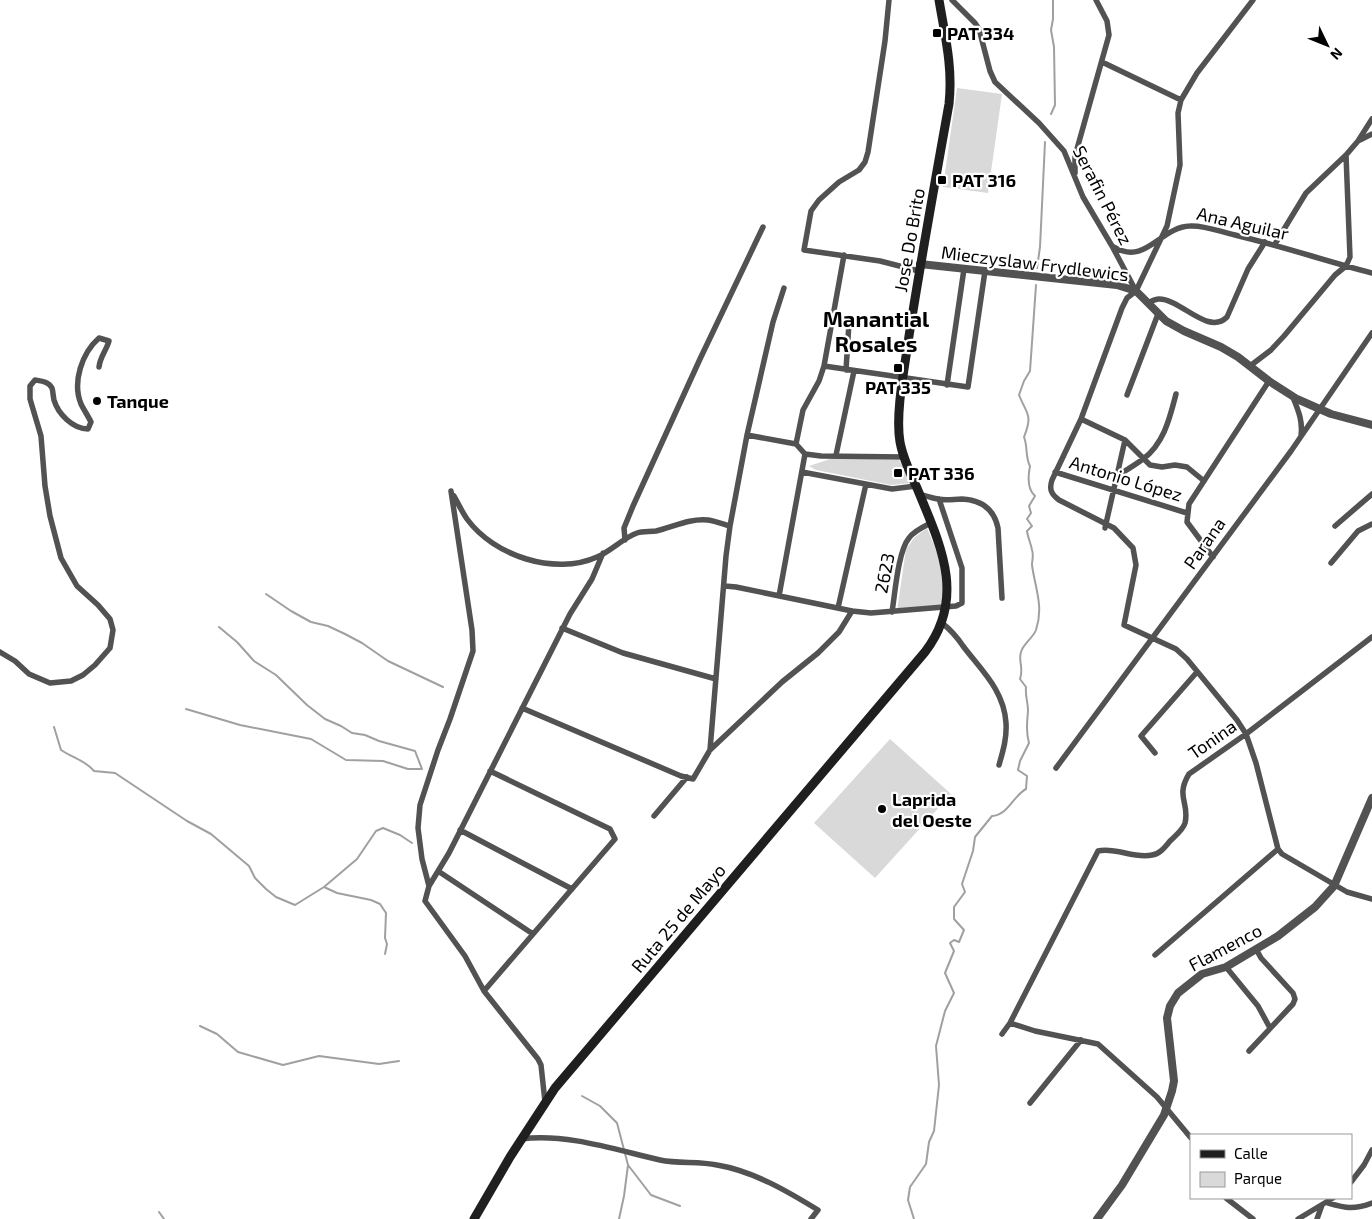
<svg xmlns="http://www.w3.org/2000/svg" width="1372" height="1219" font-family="'Exo 2',sans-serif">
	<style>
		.green { fill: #d9d9d9 }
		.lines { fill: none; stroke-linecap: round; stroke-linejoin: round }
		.stream { stroke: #a0a0a0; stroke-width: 2 }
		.minor { stroke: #525252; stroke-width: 5.5 }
		.tertiary { stroke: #525252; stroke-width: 8 }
		.secondary { stroke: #1f1f1f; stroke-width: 9 }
		.poi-dot { fill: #000; stroke: #fff; stroke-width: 2 }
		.labels { text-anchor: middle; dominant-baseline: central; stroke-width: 4.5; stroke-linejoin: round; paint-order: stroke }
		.poi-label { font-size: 18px; font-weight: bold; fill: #000; stroke: #fff; text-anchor: start }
		.street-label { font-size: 18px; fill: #000; stroke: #fff }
		.district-label { font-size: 22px; font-weight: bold; fill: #000; stroke: #fff }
	</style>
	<rect width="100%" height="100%" fill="#fff"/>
	<path class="green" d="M957,88L1002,94L988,193L943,187Z
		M833,458L899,460L912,483L891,485L816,470L809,466Z
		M927,528C939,556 945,573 943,605L897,611L906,549L915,537Z
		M890,739L951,794L875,878L814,823Z"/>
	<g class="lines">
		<path class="stream" d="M1051,114L1055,105L1054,47L1051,30L1053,19V0
			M1037,268L1040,247L1045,142
			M266,594L291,611L311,622L328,626L345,634L362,643L388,661L443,687
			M186,709L240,725L311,739L346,760L383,761L408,769H422L415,751L379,741L365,735L352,733L341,726L325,719L307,705L276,675L254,661L237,642L219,627
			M54,727L61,750C73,758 85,760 94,771L115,773L187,821L211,834L249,866L255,878L266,889L276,897L295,905L324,887L337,893L371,900L380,904L386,913L385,938L387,944L385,954
			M324,887L357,859L376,831L383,828L400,835L412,843
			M200,1026L217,1034L238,1052L283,1065L319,1056L379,1064L399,1061
			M582,1096L600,1106L617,1123L628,1165L624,1196L619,1219
			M628,1165L651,1195L680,1206
			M159,1212L164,1219
			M914,1219L908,1200L910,1187L926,1164L929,1142L934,1131L939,1085L936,1046L945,1011L954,993L945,973L954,951L950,943L954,940L959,942L964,930L954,919V907L965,892L962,884L973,851L975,837L992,816C1008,815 1013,796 1026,789L1027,776L1018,770L1020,761L1029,743C1026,732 1027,723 1028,711C1028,703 1025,695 1026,687L1020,679C1024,667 1018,662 1021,652C1023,644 1033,638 1036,630C1044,606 1035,588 1032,565C1032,560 1034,555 1032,550C1031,544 1028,538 1027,531L1032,526L1027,519L1031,513L1029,506L1035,496C1027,489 1028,476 1030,466C1025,457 1028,447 1024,437C1033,414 1027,415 1019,395L1024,381L1030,371L1036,285"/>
		<path class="minor" d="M889,0L885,41L868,152L865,162L859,170L839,182L819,200L811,211L804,250L880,261L919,271
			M952,0L975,23L979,29L990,71L995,82L1039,123L1064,151L1083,197L1112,246L1136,291
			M1253,0L1197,73L1181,100L1178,113L1180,165L1167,226L1136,291L1127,298L1122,308L1081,419L1052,480C1049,489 1051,494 1059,500L1114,528L1133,548L1136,565L1124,625L1176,649L1187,659L1237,720L1246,734L1256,763L1278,849L1282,854L1347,892L1372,899
			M1102,62L1181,100
			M1360,140L1372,134
			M1075,173V156L1109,35L1107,21L1096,0
			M1275,244L1306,193L1346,155L1358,141L1372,119
			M1114,247C1146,266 1160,227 1190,226C1204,225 1221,232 1235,235C1281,246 1326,261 1372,273
			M1148,303C1152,301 1155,299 1159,299C1181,299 1208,336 1227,317L1248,269L1265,242
			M824,366L968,387L985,271
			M1250,366L1271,350L1284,336L1335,275L1346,266L1350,257L1346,155
			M846,370L849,323
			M947,385L964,269
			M1127,395L1158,314
			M1292,395C1298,410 1303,420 1301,436
			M1081,419L1125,440L1150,465L1162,467L1175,465L1187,467L1204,481
			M747,435L796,444
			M805,454L821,456L904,457
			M836,455L854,371
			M802,472L892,489L916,486
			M1055,472L1187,513
			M1117,476C1125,471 1135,465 1143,459C1164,444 1170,417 1176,394
			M919,494C926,496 932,498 938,499C946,501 954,499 962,499C982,500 994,509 998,528L1002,598
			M454,496C458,503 462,512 467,519C494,556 555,576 597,557C611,551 623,538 637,533C643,531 650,532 656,531C673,527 690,518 708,520C715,521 723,524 730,526
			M1335,526L1372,494
			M1105,528L1125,440
			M625,540L624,528L633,506L700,359L763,227
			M1213,557L1187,522L1189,504L1269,381
			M1331,563L1358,531L1372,524
			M725,586L736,587L852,611L871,613L956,606L962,603V568L939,499
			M779,596L805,454L796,444L803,410L819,381L824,366L844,255
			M838,608L866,484
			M892,612C895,594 898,551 909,538C914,531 923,527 931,523
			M942,623C951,630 957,637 963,646C981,670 1004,690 1006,723C1007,738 1003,751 999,765
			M562,628L623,653L716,679
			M0,652L15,661L29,674L50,683L71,681L83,675L95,665L110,648L113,630L110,619L98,605L77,586L61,558L50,516L45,486L41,436L30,399V386L35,380C41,381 48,381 52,388C53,391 53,396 54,400C58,414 73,429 88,429L91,422C88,416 84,410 81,404C72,382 82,353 99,338L109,341C106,351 100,357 99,367
			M522,708L681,776L693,779L710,750L782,682L818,653L839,632L852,611
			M710,750L726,556L730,526L747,435L773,322L784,288
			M1155,753L1141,736L1197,672
			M1056,768L1291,451L1372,333
			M654,816L687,777
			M460,830L572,889
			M438,871L533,934
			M429,886L422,859L418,828L420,805L438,750L450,719L473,651L472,630L451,491
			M1155,955L1278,849
			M1226,967L1258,1006L1270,1028
			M484,991L615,839L610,829L490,771
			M1010,1023L1035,1031L1098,1044L1157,1097L1191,1138
			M1002,1034L1010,1023L1098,851C1116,847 1134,859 1152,855C1160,854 1165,847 1170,841C1175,836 1183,830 1185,823C1190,803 1175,797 1189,774L1246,734L1372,637
			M1249,1051L1293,1004L1295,999L1293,993L1261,958L1256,949
			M545,1102L541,1065L538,1059L484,991L465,956L425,901L429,886L449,853L570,614L592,579L603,553
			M1030,1103L1081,1040
			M521,1139C567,1133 616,1150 660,1160C679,1164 698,1161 717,1165C753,1171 787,1191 818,1210L811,1219
			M1351,1182L1364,1165L1372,1150
			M1226,1198L1253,1219
			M1328,1203C1346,1208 1353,1210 1372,1203
			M1298,1219L1333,1198
			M1317,1219L1322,1205"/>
		<path class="tertiary" d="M920,264L1117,285L1136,291L1166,321L1184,331L1221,347L1238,357L1269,381L1297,399L1331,414L1372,425
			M1097,1219L1122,1185L1164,1115L1172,1091L1174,1081L1167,1018L1170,1006L1178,993L1202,974L1226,967L1278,936L1315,907L1334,886L1372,798"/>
		<path class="secondary" d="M474,1219L510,1157L555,1088L925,652C967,597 940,544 917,488C910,473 903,458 900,442C895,413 905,366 909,336C921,259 935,182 949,104C953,67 945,36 939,0"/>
	</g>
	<g class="poi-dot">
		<rect x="932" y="28" width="10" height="10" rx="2.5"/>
		<rect x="937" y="175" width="10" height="10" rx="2.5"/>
		<rect x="893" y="363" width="10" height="10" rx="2.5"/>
		<circle cx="97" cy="401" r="5"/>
		<rect x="893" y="468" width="10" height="10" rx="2.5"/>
		<circle cx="882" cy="809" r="5"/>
	</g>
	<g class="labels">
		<g class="poi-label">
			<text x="947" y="33">PAT 334</text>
			<text x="952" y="180">PAT 316</text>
			<text x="898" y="387" text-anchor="middle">PAT 335</text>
			<text x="107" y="401">Tanque</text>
			<text x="908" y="473">PAT 336</text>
			<text x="892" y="799">Laprida<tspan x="892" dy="21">del Oeste</tspan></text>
		</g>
		<g class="street-label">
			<text transform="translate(1103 195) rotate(63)">Serafin Pérez</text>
			<text transform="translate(1243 223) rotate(13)">Ana Aguilar</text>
			<text transform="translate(909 240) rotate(-80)">Jose Do Brito</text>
			<text transform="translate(1035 263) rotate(7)">Mieczyslaw Frydlewics</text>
			<text transform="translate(1126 478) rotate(17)">Antonio López</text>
			<text transform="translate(1204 543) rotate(-55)">Parana</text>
			<text transform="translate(884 573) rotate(-79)">2623</text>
			<text transform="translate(1212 739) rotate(-35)">Tonina</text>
			<text transform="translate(678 918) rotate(-50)">Ruta 25 de Mayo</text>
			<text transform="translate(1225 947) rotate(-28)">Flamenco</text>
		</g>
		<g class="district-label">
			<text x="876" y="318">Manantial<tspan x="876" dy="25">Rosales</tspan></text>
		</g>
	</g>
	<rect x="1190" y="1134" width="162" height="65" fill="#ffffff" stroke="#999999"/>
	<rect x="1200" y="1150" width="25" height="8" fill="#1f1f1f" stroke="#999999"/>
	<text x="1234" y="1159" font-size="15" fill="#000000">Calle</text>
	<rect x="1200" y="1172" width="25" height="15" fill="#d9d9d9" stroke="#999999"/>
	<text x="1234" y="1184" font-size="15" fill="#000000">Parque</text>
	<g transform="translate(1327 45) rotate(133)" stroke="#ffffff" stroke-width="4" paint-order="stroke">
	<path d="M0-4L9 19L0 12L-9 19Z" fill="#000000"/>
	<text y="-8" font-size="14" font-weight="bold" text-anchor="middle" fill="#000000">N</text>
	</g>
</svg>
